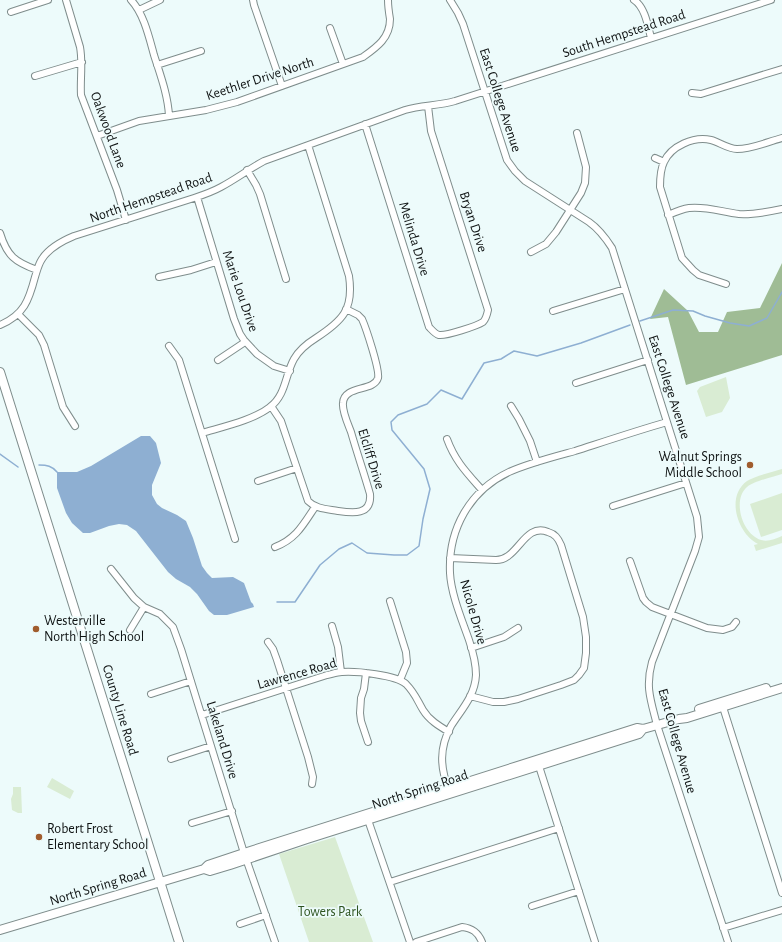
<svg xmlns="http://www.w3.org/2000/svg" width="782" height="942" font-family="'Alegreya Sans',sans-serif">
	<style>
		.green { fill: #d9ecd3 }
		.forest { fill: #9fbc95 }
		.water { fill: #8eafd2 }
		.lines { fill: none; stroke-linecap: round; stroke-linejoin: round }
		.stream { stroke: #8eafd2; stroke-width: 1.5 }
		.minor-casing { stroke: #7f8d8c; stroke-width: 8 }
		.major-casing { stroke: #7f8d8c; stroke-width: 10 }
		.minor { stroke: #fff; stroke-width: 6 }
		.major { stroke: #fff; stroke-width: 8 }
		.poi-dot { fill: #a05c2d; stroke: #edfbfb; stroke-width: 1.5 }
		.labels { text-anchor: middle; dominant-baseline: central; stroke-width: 3.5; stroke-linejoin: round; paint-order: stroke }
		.street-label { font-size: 14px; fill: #0f1313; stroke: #edfbfb }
		.poi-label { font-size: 14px; fill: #0f1313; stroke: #edfbfb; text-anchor: start }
		.park-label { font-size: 14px; fill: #2e541f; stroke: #edfbfb }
	</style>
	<rect width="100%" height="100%" fill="#edfbfb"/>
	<path class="green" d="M726,377L730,398L722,412L706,417L697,391L700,387Z
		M782,469V474C773,477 754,481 747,487C732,500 742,534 761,540C768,542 775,539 782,536V543L756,551L754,545L758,544C738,534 725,497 747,481C755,476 772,472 782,469Z
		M782,493V530L761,537L750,504Z
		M52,778L74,791L70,799L47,787Z
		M13,787H21L22,813H18L12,810L11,799L13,794Z
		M335,837L373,942H309L279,854Z"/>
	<path class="forest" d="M782,263V355L686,385L668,317L650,319L664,289L688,311L699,332H718L727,312L760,308Z"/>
	<path class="water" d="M141,436H150L156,443L161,463L152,485V495L157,504L162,508L177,515L186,521L193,538L202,566L207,573L212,578L233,577L244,583L251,602L253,604L254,607L227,615H214L209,611L197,594L190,587L176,579L168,572L136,531L127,525L119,524L109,526L90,533H83L72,523L66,513L57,488V472H77L91,466Z"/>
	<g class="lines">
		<path class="stream" d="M640,321L673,310L693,311L705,316L730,323L749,326L767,318L782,292
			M0,454L18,467
			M39,465C47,465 52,466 57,472
			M277,602H295L320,565L339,549L352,543L367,553L394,555H407L419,546L423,519L430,489L424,469L392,430L391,422L398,415L427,404L441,390L462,399L484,363L501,359L514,351L537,356L581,343L630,325"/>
		<g class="minor-casing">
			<path id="minor" d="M66,0L80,47C83,63 80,79 81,95L117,190L126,220
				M131,0C144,14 149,37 154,55C160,74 168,95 169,116
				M253,0L254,5L282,86
				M450,0L458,13L463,24L507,160L515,171L525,181L589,222C599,229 605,237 612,248L697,517L699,537L695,551L652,662C645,687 651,701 657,725L728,942
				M634,0C645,7 648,26 651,38
				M139,10L160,0
				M11,12L48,0
				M330,28L343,64
				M157,65L201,51
				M35,76L82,62
				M692,93L701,94L782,69
				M365,124L429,327C432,330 435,334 439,335C446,336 477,326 483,322C486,319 487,315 488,310L431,131L428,106
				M97,136L139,121L206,110L237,102L363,57C377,47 390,38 390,19C389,13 388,6 388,0
				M655,158L664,162
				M247,170L256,185L260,194L286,279
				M197,197L234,319L240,334L244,340L257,354L274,366L290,371
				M668,215C675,212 682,209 689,208C706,206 722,212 739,214C753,215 768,212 782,209
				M0,233C7,256 15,262 37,270
				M531,252L546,244L556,232L581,193L585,183L586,167L577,133
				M159,277L191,270L216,262
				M726,284L699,275L693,270L682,258L660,187C660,179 660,170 664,162C671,146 694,136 711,140C719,142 728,149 737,149C752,149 767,142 782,138
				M553,311L625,289
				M18,314L39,335L44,345L63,407L75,426
				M0,325C24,315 29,300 35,277C37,271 38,265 42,259C49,248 62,241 74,236L194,198C203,195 212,192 221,187C236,179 249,169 264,161L405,110C421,105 438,106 455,101L771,0
				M169,346L179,360L235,539
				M218,360L245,342
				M576,383L648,360
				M271,406L281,421L308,501C316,509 327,509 338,511C352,513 372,516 370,494C364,473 357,453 351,432C348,424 342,411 343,403C344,385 374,392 378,378C380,370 366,328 362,319L358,315L346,309
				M511,406L519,419L530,441L537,462
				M202,433C222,427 254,420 270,407C286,395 285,375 294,359C299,350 308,343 316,338C342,321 354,310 349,276L308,145
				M447,439C455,461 467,473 482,490
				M258,481L297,468
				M613,506L686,483
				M275,547C296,539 303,525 315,507
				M450,558L496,560C500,560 504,559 508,556C521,547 529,524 548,532C555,534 558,538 561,545L583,617L586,637V653L584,668L579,675L574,680L561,685L518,699L504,702H493L470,696
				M630,561L643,598L646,602L652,607L707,628L723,630L732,627L736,622
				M111,569L134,598L144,607L160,614L173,627L181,649L244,853L275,942
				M390,601L406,652L407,663L400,680
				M332,626L338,647L341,672
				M130,630L144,607
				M268,642L273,649L277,660L308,757L313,777L312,784
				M471,648L504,637L518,628
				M366,673L364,689L361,698L360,713L361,721L368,742
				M151,694L191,681
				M722,704L782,893
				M202,715L327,675C332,674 337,672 342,672C356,671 396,675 406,684C415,693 417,700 423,710C429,720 439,726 449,732
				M171,759L211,746
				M538,763L595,942
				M449,790C440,768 439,748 451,726C461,710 475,696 476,675C476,663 473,652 469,640C462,620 451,594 450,573C448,530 469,491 509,472C529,463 553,457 575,451C606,441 636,431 667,422
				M367,817L410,942
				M192,823L232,811
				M390,882L559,828
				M532,906L579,891
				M240,924L266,915
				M723,928L782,910
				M416,942L462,927C472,928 478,932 482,942"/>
		</g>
		<g class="major-casing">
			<path id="major" d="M0,372L179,942
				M699,709L766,688
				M204,869L210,871L230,865L307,839L639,734L643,729
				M0,930L204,869L208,865L244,853L637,728L643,729L679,719L687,718L782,688"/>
		</g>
		<use href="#minor" class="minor"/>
		<use href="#major" class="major"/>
	</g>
	<g class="poi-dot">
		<circle cx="750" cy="465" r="4"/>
		<circle cx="36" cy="629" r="4"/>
		<circle cx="39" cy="837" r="4"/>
	</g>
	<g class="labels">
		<g class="street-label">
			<text transform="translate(624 34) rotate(-18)">South Hempstead Road</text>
			<text transform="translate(260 79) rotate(-18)">Keethler Drive North</text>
			<text transform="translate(500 100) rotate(72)">East College Avenue</text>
			<text transform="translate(108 130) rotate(70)">Oakwood Lane</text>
			<text transform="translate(151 198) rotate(-19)">North Hempstead Road</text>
			<text transform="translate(473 222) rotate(72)">Bryan Drive</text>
			<text transform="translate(414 239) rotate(73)">Melinda Drive</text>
			<text transform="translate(240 291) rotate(71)">Marie Lou Drive</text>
			<text transform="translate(669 387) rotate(72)">East College Avenue</text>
			<text transform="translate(371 459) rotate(73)">Elcliff Drive</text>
			<text transform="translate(473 612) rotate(74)">Nicole Drive</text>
			<text transform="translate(297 674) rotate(-16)">Lawrence Road</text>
			<text transform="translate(120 710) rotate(73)">County Line Road</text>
			<text transform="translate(222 740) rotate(73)">Lakeland Drive</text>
			<text transform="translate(677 741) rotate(74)">East College Avenue</text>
			<text transform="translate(420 790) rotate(-18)">North Spring Road</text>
			<text transform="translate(98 887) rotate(-17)">North Spring Road</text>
		</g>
		<g class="poi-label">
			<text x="742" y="457" text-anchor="end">Walnut Springs<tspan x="742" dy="16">Middle School</tspan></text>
			<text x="44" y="621">Westerville<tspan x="44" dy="16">North High School</tspan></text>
			<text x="47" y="829">Robert Frost<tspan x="47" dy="16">Elementary School</tspan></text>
		</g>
		<g class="park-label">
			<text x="330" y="912">Towers Park</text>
		</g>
	</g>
</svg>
